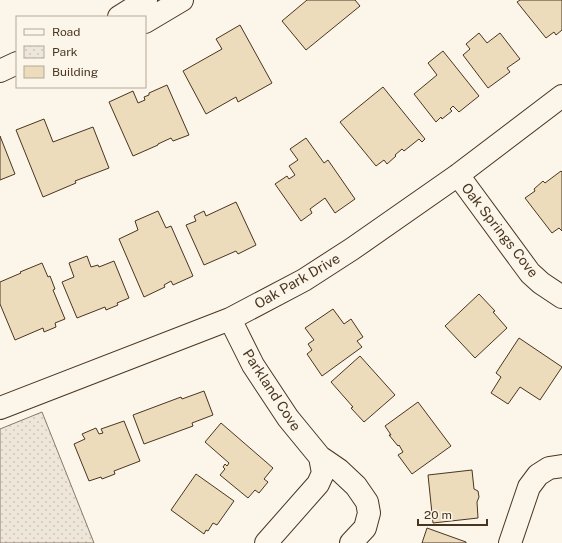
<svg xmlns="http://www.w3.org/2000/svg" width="562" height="543" font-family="'Public Sans',sans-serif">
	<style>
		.park { fill: url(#park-dots); stroke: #887966 }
		.building { fill: #ecdcbc; stroke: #4a3520 }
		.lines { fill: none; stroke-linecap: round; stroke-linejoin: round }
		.minor-casing { stroke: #4a3520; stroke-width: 24 }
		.minor { stroke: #fbf6e9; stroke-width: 22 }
		.labels { text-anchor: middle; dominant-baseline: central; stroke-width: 3; stroke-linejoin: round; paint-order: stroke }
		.street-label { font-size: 14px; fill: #4a3520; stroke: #fbf6e9 }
	</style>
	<defs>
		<pattern id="park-dots" width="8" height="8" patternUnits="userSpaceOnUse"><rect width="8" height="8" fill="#ede6d9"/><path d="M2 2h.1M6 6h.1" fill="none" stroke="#cdc6ba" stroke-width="1.8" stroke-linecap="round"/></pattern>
	</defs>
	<rect width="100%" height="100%" fill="#fbf6e9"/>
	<path class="park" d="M42,412L94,543H0V429Z"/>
	<path class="building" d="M307,0H355L360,6L306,50L282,21Z
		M520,0H562V30L556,35L554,32L546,38L517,2Z
		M240,25L272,83L238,102L236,97L206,114L183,71L222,49L216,39Z
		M479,33L487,43L500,33L520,59L507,68L510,72L488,88L463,55L470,49L466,44Z
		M443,51L479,96L459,112L453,106L450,109L452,111L442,119L441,117L436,122L414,94L437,75L428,63Z
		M167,85L189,135L173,141L171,138L158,144V145L133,156L109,102L133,91L138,103L145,100L144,97L149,95V93Z
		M383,87L425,139L422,142L419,139L404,151L402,149L395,155L396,156L387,164L384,160L376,166L340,122Z
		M44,119L53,142L93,127L109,168L75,181L76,183L43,197L16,130Z
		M0,136L15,174L0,180Z
		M306,138L324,163L328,160L355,199L335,213L325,198L310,209L312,213L301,221L275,184L287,176L289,179L295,175L289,166L298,160L290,149Z
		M561,171L562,172V231L559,228L552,233L525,198L535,191L534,189L543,181L545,183Z
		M236,202L256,245L238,254L236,251L204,265L186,225L196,221L194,216L204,211L206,216Z
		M158,211L166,228L171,226L193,276L173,285L171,281L164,285L165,287L144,297L119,239L138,230L135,221Z
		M87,256L91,267L98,265L99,267L114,261L129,298L117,303L118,305L106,310L105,307L77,318L62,282L74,277L69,263Z
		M42,263L48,277L50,276L55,289L53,290L65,319L55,323L56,327L44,332L43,328L15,340L0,304V282L21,273L20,272Z
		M479,294L495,311L493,312L507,328L475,358L445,326Z
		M333,309L344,324L351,319L363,337L357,341L362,347L322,376L307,354L312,350L308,344L314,340L305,328Z
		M519,338L562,367L540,400L520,387L508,404L491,393L501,377L496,373Z
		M360,356L395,395L364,422L351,408L353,407L331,382Z
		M204,391L213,415L192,423L193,426L144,444L133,415L181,397L182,399Z
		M418,402L451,446L412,474L398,455L403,452L399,445L398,446L389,435H391L385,426Z
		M124,421L140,461L114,471L115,474L102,479L101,477L89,481L74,444L85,439L82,434L96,428L99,434L103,433L101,429Z
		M221,423L273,468L264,479L268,482L259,493L255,490L248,498L220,475L225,469L223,467L225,464L227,466L229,463L205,442Z
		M472,470L474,489L478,491L479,497L477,502L478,518L433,523L428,475Z
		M196,474L234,501L217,525L213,523L208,531L206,530L204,534L171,510Z
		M427,528L466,542V543H422Z"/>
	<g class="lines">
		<g class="minor-casing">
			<path id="minor" d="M119,17L146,0
				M145,22L182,0
				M0,71L17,63
				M458,175L530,273L541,283L562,297
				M230,319L253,365L288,418L320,457L339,470L356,486L367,502L369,513L365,528L351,543
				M0,408L230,319L304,280L352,249L458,175L562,96
				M266,543L318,484L323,473L320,457
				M510,543L529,487L538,475L549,468L562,466"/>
		</g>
		<use href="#minor" class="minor"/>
	</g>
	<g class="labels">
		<g class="street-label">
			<text transform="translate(500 230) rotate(52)">Oak Springs Cove</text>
			<text transform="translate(297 281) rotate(-30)">Oak Park Drive</text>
			<text transform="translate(272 390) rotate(57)">Parkland Cove</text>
		</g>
	</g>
	<rect x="16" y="16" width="130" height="72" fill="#fbf6e9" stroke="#b4a999"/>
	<rect x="24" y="29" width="20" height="6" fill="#fbf6e9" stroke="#b4a999"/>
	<text x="52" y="36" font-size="12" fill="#4a3520">Road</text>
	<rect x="24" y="46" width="20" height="12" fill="url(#park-dots)" stroke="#b4a999"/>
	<text x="52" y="56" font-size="12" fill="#4a3520">Park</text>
	<rect x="24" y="66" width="20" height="12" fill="#ecdcbc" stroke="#b4a999"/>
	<text x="52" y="76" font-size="12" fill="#4a3520">Building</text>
	<path d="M418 519v6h69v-6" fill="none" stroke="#4a3520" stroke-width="2"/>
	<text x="424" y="519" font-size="12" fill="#4a3520" stroke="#fbf6e9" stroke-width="3" paint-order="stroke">20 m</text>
</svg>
